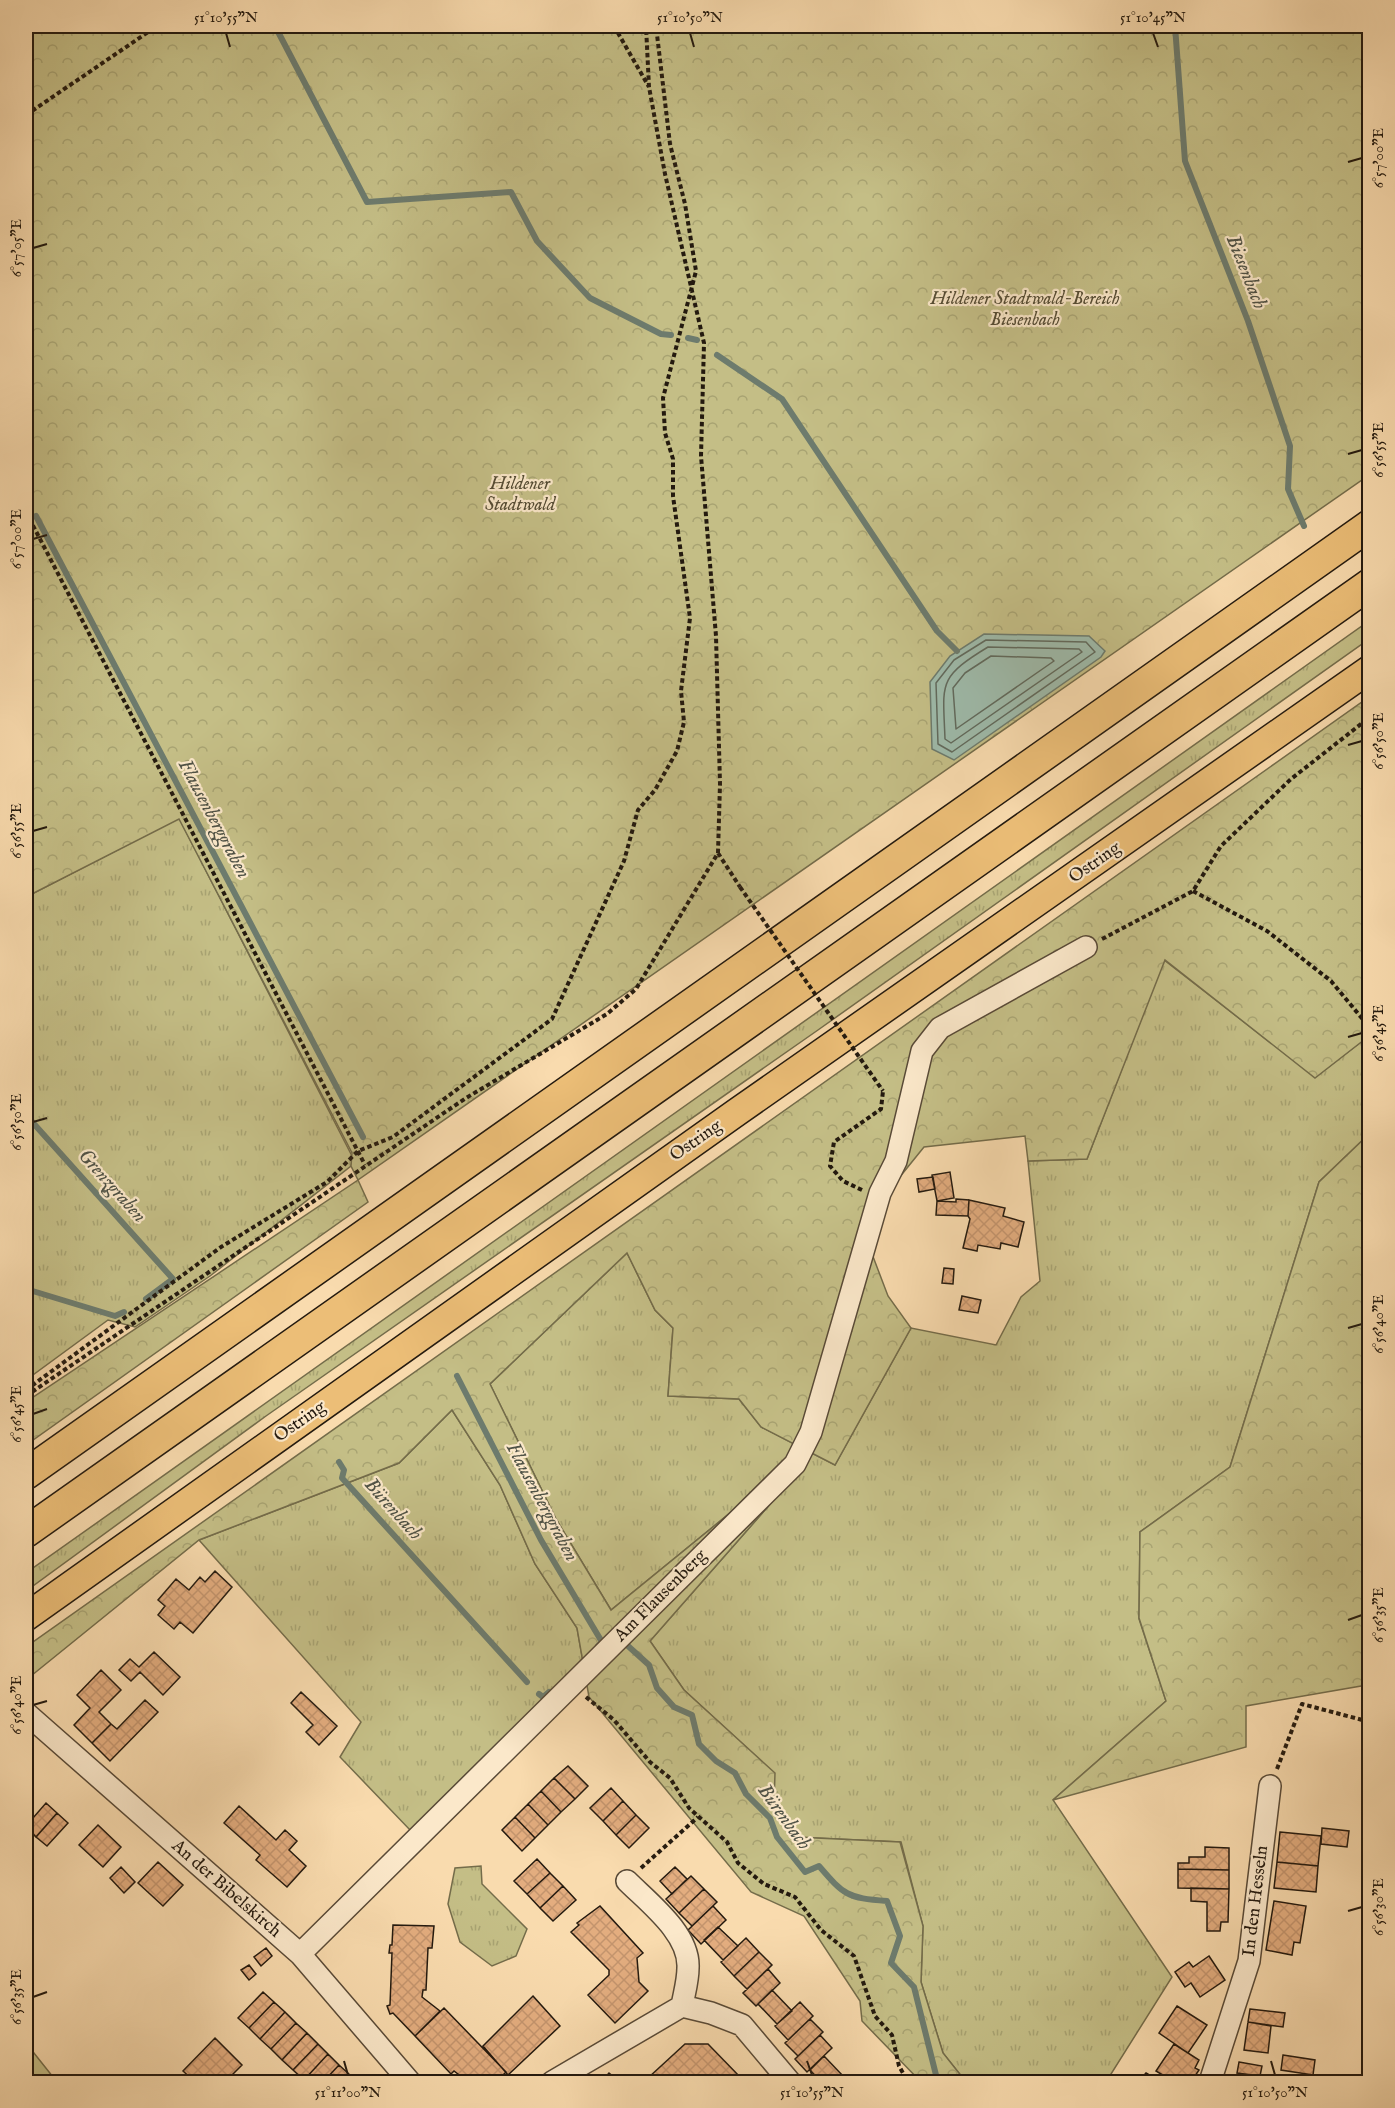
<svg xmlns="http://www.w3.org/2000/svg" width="1395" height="2108" font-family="'IM FELL English',serif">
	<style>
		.grass { fill: url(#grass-tufts); stroke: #746c4a; stroke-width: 1.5 }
		.forest { fill: url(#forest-crowns); stroke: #746c4a; stroke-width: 1.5 }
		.water { fill: #9ebbab; stroke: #6d7b6d; stroke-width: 1.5 }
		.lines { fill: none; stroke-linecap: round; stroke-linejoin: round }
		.shore { stroke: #616a5d; stroke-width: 1.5 }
		.stream { stroke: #6d7b6d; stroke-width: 6 }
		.building { fill: url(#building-cross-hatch); stroke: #241a0f; stroke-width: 1.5 }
		.minor-casing { stroke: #594a37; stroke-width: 24 }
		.major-casing { stroke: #241a0f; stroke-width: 30 }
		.highway-casing { stroke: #241a0f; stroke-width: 33 }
		.path { stroke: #241a0f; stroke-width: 4; stroke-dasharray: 4.5 3; stroke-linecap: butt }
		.minor { stroke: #fbe8ca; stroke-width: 21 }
		.major { stroke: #ecbe77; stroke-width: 27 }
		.highway { stroke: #ecbe77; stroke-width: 30 }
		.path-bridge { stroke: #241a0f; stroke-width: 4; stroke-dasharray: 4.5 3; stroke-linecap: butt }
		.ticks { fill: none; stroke: #241a0f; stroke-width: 2 }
		.labels { text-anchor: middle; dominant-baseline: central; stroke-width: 4.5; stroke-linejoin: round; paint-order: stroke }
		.park-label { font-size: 18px; font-style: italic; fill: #544b33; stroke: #fbe8ca }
		.street-label { font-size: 18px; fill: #241a0f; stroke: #fbe8ca }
		.water-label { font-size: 20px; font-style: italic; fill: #4f5246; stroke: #fbe8ca }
		.neatline { fill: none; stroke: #241a0f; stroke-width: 2 }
		.ticks-label { font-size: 15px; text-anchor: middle; fill: #241a0f }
	</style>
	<defs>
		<pattern id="grass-tufts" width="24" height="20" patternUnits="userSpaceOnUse" patternTransform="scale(1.5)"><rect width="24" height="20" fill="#c4be86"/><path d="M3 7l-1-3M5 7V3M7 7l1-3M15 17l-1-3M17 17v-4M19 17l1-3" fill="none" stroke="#a8a372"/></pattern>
		<pattern id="forest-crowns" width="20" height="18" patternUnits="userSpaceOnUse" patternTransform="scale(1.5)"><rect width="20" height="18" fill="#c4be86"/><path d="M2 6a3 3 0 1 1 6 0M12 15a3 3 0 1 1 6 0" fill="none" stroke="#a8a372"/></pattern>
		<pattern id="building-cross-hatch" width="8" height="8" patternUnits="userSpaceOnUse" patternTransform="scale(1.5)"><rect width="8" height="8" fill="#e3ad7f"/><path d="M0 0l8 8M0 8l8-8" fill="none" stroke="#c3946d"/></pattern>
	</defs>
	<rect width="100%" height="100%" fill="#f9dbae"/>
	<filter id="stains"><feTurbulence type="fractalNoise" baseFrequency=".00333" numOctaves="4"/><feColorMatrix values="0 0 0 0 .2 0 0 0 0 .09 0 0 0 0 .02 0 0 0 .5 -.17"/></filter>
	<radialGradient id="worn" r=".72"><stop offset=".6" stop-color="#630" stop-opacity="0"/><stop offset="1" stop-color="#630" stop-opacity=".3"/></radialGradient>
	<path class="grass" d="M1369,621V639L818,1030L266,1416L26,1591V1573Z
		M179,818L353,1158L351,1166L210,1276L135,1327L108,1320L26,1380V897Z
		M1164,960L1315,1077L1369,1036V1134L1319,1182L1230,1467L1140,1532L1139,1619L1166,1701L1053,1800L1172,1977L1106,2082H966L943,2053L921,1982L923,1926L901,1842L795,1837L774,1805V1773L684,1690L650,1641L772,1502L746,1500L611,1610L556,1519L490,1384L627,1253L655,1310L673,1328L668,1396L739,1399L761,1427L835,1465L911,1328L996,1345L1021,1297L1040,1281L1028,1161L1087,1159Z
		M452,1410L500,1485L535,1564L577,1628L584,1667L411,1831L340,1757L361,1722L199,1540L399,1463Z
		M481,1866L482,1884L527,1929L516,1956L492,1966L460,1942L448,1904L455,1868Z
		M26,2043L57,2082H26Z"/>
	<path class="forest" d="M26,26H1369V475L358,1180L368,1202L26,1445V1402L358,1180L351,1166L352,1153L179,819L26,897Z
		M1369,697V1036L1315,1078L1165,960L1087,1159L1028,1161L1025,1136L924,1147L861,1225L888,1296L911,1328L835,1465L761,1427L739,1399L668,1396L673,1328L655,1310L627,1253L490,1384L556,1519L611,1610L746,1500L772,1502L650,1641L684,1690L775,1773L774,1805L795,1837L900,1842L923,1926L921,1982L943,2053L966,2082H921L862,2021L860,2001L804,1916L751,1892L589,1697L577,1628L535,1564L500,1485L452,1410L399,1463L199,1540L26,1680V1647Z
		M1369,1134V1672L1361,1686L1246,1706V1747L1053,1800L1166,1701L1139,1618L1140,1532L1230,1467L1319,1182Z"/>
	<path class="water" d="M984,634L1089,636L1105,651L1101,657L954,760L932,749L930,682L950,656Z"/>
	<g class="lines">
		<path class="shore" d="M986,640L1086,642L1095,652L952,752L938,744L936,683L954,660Z
			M988,647L1079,649L1082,652L951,743L945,739C943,683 937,678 988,647Z
			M991,656L1051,658L1054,661L956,729L953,688L965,673Z"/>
		<path class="stream" d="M275,26L367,202L511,192L537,241L590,298L661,334L671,335
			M1175,26L1185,161L1248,321L1290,446L1288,489L1304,526
			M688,338L697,340
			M717,355L782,399L937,631L957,651
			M36,516L363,1137
			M26,1115L173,1279L146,1299
			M26,1289L115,1316L124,1312
			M457,1376L541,1540L602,1642L598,1646
			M339,1462L344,1470L342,1478L527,1682
			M628,1646L649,1665L657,1688L674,1707L692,1715L699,1744L716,1761L735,1773L746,1794L770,1818L777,1837L805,1872L819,1866C844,1895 847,1898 887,1901L900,1936L891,1963L914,1987L937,2079
			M539,1694L543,1697L549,1692
			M26,2073L36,2082
			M1363,2082L1370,2062"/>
	</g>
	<path class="building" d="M950,1172L954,1198L937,1201L932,1175Z
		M933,1177L935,1189L919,1192L917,1179Z
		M956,1199L969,1200L968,1216L936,1215L937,1201L956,1202Z
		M969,1200L1005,1208L1003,1216L1024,1222L1018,1247L1001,1243L1000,1249L978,1245L977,1251L963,1248L970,1219L968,1216Z
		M944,1268L954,1269L953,1284L942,1283Z
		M962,1296L981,1300L978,1313L959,1310Z
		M215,1571L232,1587L193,1633L180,1622L174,1629L158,1615L165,1606L158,1600L176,1579L189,1590L200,1577L205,1582Z
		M154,1652L180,1677L163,1695L140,1672L131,1681L119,1670L130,1659L139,1667Z
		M101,1670L121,1690L99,1712L111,1724L92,1743L74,1725L90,1708L77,1695Z
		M301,1692L337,1726L319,1745L306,1732L313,1725L291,1703Z
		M145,1700L158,1712L110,1761L92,1743L111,1724L117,1729Z
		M568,1766L588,1786L575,1799L554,1778Z
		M554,1778L575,1799L561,1812L541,1791Z
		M611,1788L623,1801L603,1821L590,1808Z
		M541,1791L561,1812L548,1825L528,1804Z
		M623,1801L636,1815L616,1835L603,1821Z
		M46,1803L57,1813L36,1837L26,1826Z
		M528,1804L548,1825L535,1838L515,1817Z
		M239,1806L276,1840L285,1830L297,1841L289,1850L306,1866L287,1887L256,1860L260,1855L224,1823Z
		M57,1813L68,1823L47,1846L36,1837Z
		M636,1815L649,1828L629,1848L616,1835Z
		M515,1817L535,1838L522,1851L502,1830Z
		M98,1825L121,1847L103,1867L79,1845Z
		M1322,1828L1349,1831L1347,1847L1321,1844Z
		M1280,1832L1321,1836L1318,1866L1277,1862Z
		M1205,1847L1229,1848V1870L1178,1869V1863H1189V1857H1205Z
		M537,1859L550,1873L527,1894L514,1881Z
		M158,1862L183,1885L163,1906L138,1883Z
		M1277,1862L1318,1866L1316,1892L1274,1888Z
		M121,1867L135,1882L124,1893L110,1878Z
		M675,1867L687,1879L672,1894L660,1881Z
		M1178,1869L1229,1870V1889L1178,1888Z
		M550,1873L563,1886L540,1908L527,1894Z
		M691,1876L704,1889L679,1913L666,1899Z
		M563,1886L576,1900L553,1921L540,1908Z
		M1191,1888L1229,1889L1228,1922H1221L1220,1931H1207V1902L1191,1901Z
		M704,1889L717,1902L692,1926L679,1913Z
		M1274,1901L1306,1906L1300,1943L1294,1942L1292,1955L1266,1950Z
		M600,1906L643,1953L637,1958L639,1982L648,1991L615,2023L588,1995L609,1975V1970L571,1932L579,1925L577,1923Z
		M713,1906L726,1920L701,1944L688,1930Z
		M393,1925L434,1926L432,1948H428L426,1990H423L422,1997L440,2011L415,2036L393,2013L390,2014L387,2006L390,2005L392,1953H389L390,1945H392Z
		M718,1927L738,1946L723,1960L704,1940Z
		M746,1938L759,1952L734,1976L721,1962Z
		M266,1948L272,1956L261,1966L254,1957Z
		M759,1952L772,1965L747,1989L734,1976Z
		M1209,1956L1225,1980L1200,1997L1191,1983L1185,1987L1175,1972L1189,1962L1193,1967Z
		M249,1965L256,1974L249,1980L241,1970Z
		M768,1969L780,1983L756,2006L743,1993Z
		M772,1990L792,2011L777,2024L758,2004Z
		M263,1992L274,2002L249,2028L238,2018Z
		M533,1996L560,2026L508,2075L483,2046Z
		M274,2002L285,2012L260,2039L249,2028Z
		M800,2002L813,2016L788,2040L775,2026Z
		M1177,2006L1207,2025L1188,2053L1159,2033Z
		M444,2008L506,2072L500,2078L498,2076L493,2081H467L454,2071L451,2074L415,2036Z
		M1250,2009L1285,2013L1283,2027L1248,2022Z
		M285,2012L296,2023L271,2049L260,2039Z
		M810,2019L823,2032L798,2056L785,2043Z
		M1248,2022L1271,2026L1268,2053L1244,2050Z
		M296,2023L307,2033L282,2060L271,2049Z
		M307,2033L318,2044L293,2070L282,2060Z
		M820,2035L832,2048L807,2072L795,2059Z
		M215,2038L242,2065L225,2082H195L183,2071Z
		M318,2044L328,2054L304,2080L293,2070Z
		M685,2044H708L740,2077L735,2082H699L695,2078L691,2082H652L648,2078Z
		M1174,2044L1199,2060L1195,2068L1199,2070L1191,2082H1174L1156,2071Z
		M328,2054L339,2065L323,2082H306L304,2080Z
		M1283,2055L1315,2060L1313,2075L1281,2070Z
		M824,2056L843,2076L837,2082H821L810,2070Z
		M1239,2062L1262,2066L1260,2076L1237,2073Z
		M339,2065L350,2075L344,2082H323Z
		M609,2073L620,2082H601Z
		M1146,2073L1161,2082L1140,2080Z"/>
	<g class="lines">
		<g class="minor-casing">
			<path id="minor" d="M26,1713L300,1954L410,2082
				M627,1881C649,1903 690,1934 688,1968C688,1981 684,1994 682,2006L711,2013L742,2025L790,2082
				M300,1954L795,1464L811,1432L880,1193L896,1161L922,1051L940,1028L1086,947
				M552,2082L682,2006
				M1210,2082L1249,1961L1270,1786"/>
		</g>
		<g class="major-casing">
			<path id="major" d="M26,1617L737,1112L1370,669"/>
		</g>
		<g class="highway-casing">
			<path id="highway" d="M26,1474L1370,525
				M26,1532L1370,584"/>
		</g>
		<path class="path" d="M614,26L649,87
			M26,115L157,26
			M26,512L365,1165
			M718,853L740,887
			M1193,891L1267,931L1331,981L1370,1028
			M1102,939L1193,891L1221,846L1291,779L1370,717
			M862,1190L843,1181L830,1166L834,1142L881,1109L883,1091
			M26,1390L221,1247L327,1182L358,1151L393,1137L552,1019L624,861L638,810L655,790L677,751L684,722L681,691L690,618L673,496V459L665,433L663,398L696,271L685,204L670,144L656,26
			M26,1396L466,1098L607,1014L636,989L718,853L720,784L716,636L701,456L704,343L665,174L649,87L646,26
			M586,1697L614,1720L650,1762L670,1778L689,1808L727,1842L738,1863L764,1884L795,1897L821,1930L854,1956L875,2016L892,2035L899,2066L908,2082
			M1277,1769L1302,1704L1370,1722
			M641,1868L698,1817"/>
		<use href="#minor" class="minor"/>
		<use href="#major" class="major"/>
		<use href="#highway" class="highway"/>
		<path class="path-bridge" d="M740,887L883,1091"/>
	</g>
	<path class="ticks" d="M226,33L230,47M690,33L694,47M1153,33L1158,47M1348,162L1362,158M33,248L47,244M1348,454L1362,450M33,539L47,535M1348,745L1362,741M33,831L47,827M1348,1037L1362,1033M33,1122L47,1118M1348,1328L1362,1324M33,1414L47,1409M1348,1620L1362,1615M33,1705L47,1701M1348,1911L1362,1907M33,1997L47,1992M344,2061L348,2075M807,2061L812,2075M1271,2061L1275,2075"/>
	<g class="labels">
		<g class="park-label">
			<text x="1025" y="299">Hildener Stadtwald-Bereich<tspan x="1025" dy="21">Biesenbach</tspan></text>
			<text x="520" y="484">Hildener<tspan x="520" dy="21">Stadtwald</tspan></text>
		</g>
		<g class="street-label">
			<text transform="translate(1095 863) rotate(-35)">Ostring</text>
			<text transform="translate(696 1141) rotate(-35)">Ostring</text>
			<text transform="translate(300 1422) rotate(-35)">Ostring</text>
			<text transform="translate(661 1596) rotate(-45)">Am Flausenberg</text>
			<text transform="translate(226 1889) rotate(41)">An der Bibelskirch</text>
			<text transform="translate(1256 1901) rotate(-83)">In den Hesseln</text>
		</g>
		<g class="water-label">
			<text transform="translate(1246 272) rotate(68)">Biesenbach</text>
			<text transform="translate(214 819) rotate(62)">Flausenberggraben</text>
			<text transform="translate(112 1186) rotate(48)">Grenzgraben</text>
			<text transform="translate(542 1502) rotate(62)">Flausenberggraben</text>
			<text transform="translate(393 1509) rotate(48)">Bürenbach</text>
			<text transform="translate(784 1817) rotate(54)">Bürenbach</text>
		</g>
	</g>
	<rect width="1395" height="2108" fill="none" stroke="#f9dbae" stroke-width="66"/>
	<rect x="33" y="33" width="1329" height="2042" class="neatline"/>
	<g class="ticks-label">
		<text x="226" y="22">51°10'55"N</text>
		<text x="690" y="22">51°10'50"N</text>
		<text x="1153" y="22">51°10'45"N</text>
		<text transform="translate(1378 158) rotate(-90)" y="5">6°57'00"E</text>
		<text transform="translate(16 248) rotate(-90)" y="5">6°57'05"E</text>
		<text transform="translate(1378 450) rotate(-90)" y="5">6°56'55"E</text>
		<text transform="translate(16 539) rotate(-90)" y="5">6°57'00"E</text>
		<text transform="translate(1378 741) rotate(-90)" y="5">6°56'50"E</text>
		<text transform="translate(16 831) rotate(-90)" y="5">6°56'55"E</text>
		<text transform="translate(1378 1033) rotate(-90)" y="5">6°56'45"E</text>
		<text transform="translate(16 1122) rotate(-90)" y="5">6°56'50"E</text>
		<text transform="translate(1378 1324) rotate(-90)" y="5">6°56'40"E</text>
		<text transform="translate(16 1414) rotate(-90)" y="5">6°56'45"E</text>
		<text transform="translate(1378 1615) rotate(-90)" y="5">6°56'35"E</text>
		<text transform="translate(16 1705) rotate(-90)" y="5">6°56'40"E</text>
		<text transform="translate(1378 1907) rotate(-90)" y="5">6°56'30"E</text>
		<text transform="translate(16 1997) rotate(-90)" y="5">6°56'35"E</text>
		<text x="348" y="2097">51°11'00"N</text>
		<text x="812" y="2097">51°10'55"N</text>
		<text x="1275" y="2097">51°10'50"N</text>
	</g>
	<rect width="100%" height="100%" filter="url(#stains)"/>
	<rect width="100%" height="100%" fill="url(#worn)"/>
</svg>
